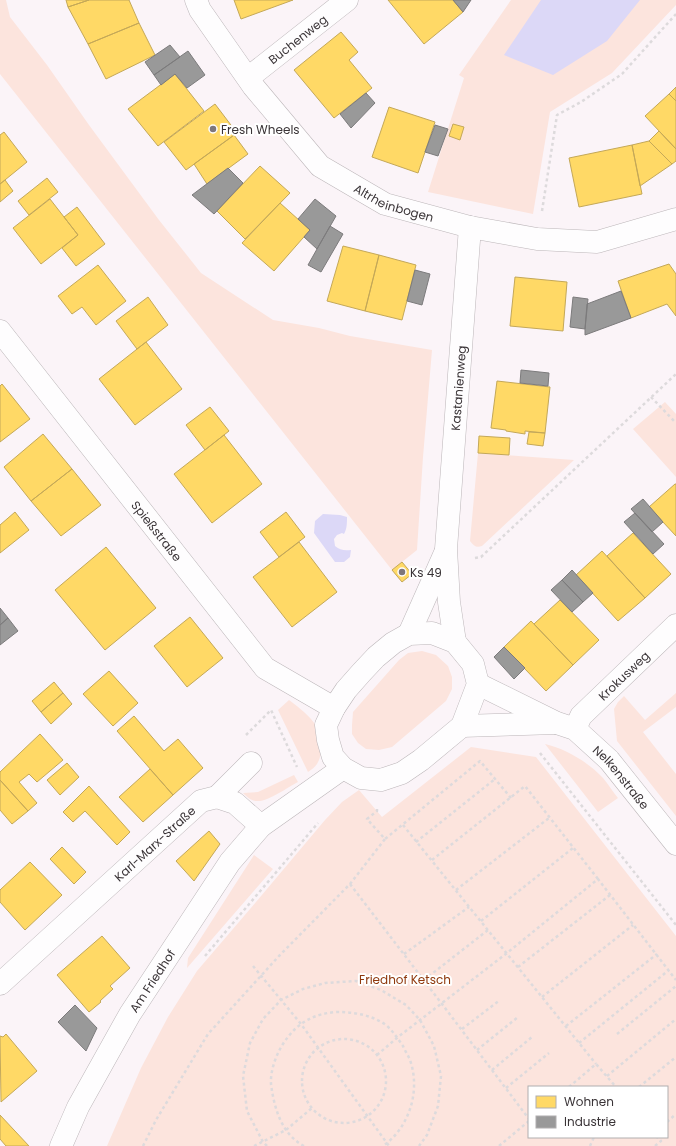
<svg xmlns="http://www.w3.org/2000/svg" width="676" height="1146" font-family="Poppins,sans-serif">
	<style>
		.green { fill: #fce4dd; fill-rule: evenodd }
		.water { fill: #dcd8f7 }
		.homes { fill: #ffd966; stroke: #c4a858 }
		.industry { fill: #999; stroke: #7c7b7c }
		.lines { fill: none; stroke-linecap: round; stroke-linejoin: round }
		.minor-casing { stroke: #bcb6b9; stroke-width: 23 }
		.path { stroke: #dddadc; stroke-width: 2.5; stroke-dasharray: 3 3; stroke-linecap: butt }
		.minor { stroke: #fefdfe; stroke-width: 22 }
		.poi-dot { fill: #7e777b; stroke: #fff; stroke-width: 1.5 }
		.labels { text-anchor: middle; dominant-baseline: central; stroke-width: 4; stroke-linejoin: round; paint-order: stroke }
		.street-label { font-size: 12px; fill: #3a3437; stroke: #fff }
		.poi-label { font-size: 12px; fill: #3a3437; stroke: #fff; text-anchor: start }
		.park-label { font-size: 12px; fill: #8f390d; stroke: #fff }
	</style>
	<rect width="100%" height="100%" fill="#fbf4f8"/>
	<path class="green" d="M0,0H6L10,17L47,65L89,125L159,220L201,273L273,320L319,328L350,336L432,350L423,457L417,550L392,570L0,74Z
		M511,0H676V5L612,73L550,112L533,214L428,192L464,78L459,75Z
		M665,402L676,414V477L633,429Z
		M478,453L574,460L482,546C476,548 474,546 470,541Z
		M422,651L436,655L448,666L452,677V689L446,701L392,747L379,750L366,749L358,743L352,734V725L353,712L399,660L408,653Z
		M676,693V707L643,732L676,774V816L617,741L614,709L618,702L624,696L645,720Z
		M289,700C306,713 324,726 321,749C321,754 320,759 317,764C315,767 311,770 308,772L278,710Z
		M545,744C566,749 588,762 603,778C608,784 613,792 618,798L598,812Z
		M471,747L536,757L676,936V1146H107L141,1068L168,1017L197,971L256,902L325,820L342,802L359,790L382,817ZM529,1087H667V1137H529Z
		M294,775L298,782C288,787 268,802 257,801C251,801 247,797 243,793L258,792Z
		M254,855L273,869L187,968L188,958Z"/>
	<path class="water" d="M541,0H640L607,41L553,75L504,55Z
		M323,514L340,515L347,517C347,523 347,529 344,534L342,533L337,535L334,539L335,546C340,550 344,551 351,550L350,557L344,562H335L314,533L315,521Z"/>
	<path class="homes" d="M66,0H89L68,7Z
		M89,0H129L139,23L88,44L68,7Z
		M234,0H293L241,19Z
		M388,0H453L463,12L424,44Z
		M139,23L155,55L106,79L88,44Z
		M341,32L358,52L349,60L372,88L334,118L294,70Z
		M175,74L204,111L158,146L128,109Z
		M676,87V101L669,94Z
		M669,94L676,101V149L645,116Z
		M215,104L237,133L186,170L164,142Z
		M389,107L435,122L418,173L372,157Z
		M453,124L464,127L460,140L449,136Z
		M659,131L676,149V161L672,164L649,141Z
		M4,132L27,162L0,184V135Z
		M234,135L248,154L207,184L194,164Z
		M649,141L672,164L640,186L632,145Z
		M632,145L642,194L579,207L569,158Z
		M260,166L290,193L245,239L217,211Z
		M47,178L58,192L29,215L18,201Z
		M5,180L13,191L0,202V184Z
		M50,199L78,235L41,264L13,228Z
		M280,203L310,230L274,271L242,243Z
		M77,207L105,244L76,266L62,248L78,235L64,217Z
		M343,246L379,255L365,311L327,301Z
		M379,255L416,265L402,320L365,311Z
		M669,264L676,274V316L667,304L631,318L618,281Z
		M98,265L126,301L96,325L82,307L72,314L58,296Z
		M515,277L567,282L563,331L510,326Z
		M148,297L168,325L137,349L116,321Z
		M146,342L182,389L135,425L99,379Z
		M497,381L550,387L545,433L525,431V434L506,431V430L491,428Z
		M2,384L30,419L0,442V386Z
		M210,407L229,431L205,450L186,425Z
		M529,432L545,433L543,446L527,444Z
		M43,434L72,469L31,501L4,467Z
		M224,435L262,484L212,523L174,474Z
		M479,436L510,438L509,455L478,453Z
		M72,469L101,505L61,536L31,501Z
		M675,484H676V536L649,507Z
		M15,512L29,530L0,553V525Z
		M286,512L305,537L279,557L260,532Z
		M633,533L671,574L645,598L607,556Z
		M299,542L337,592L292,627L253,577Z
		M106,547L156,608L105,650L55,590Z
		M602,551L645,598L618,621L576,575Z
		M402,562L412,574L402,582L392,570Z
		M560,600L599,640L573,665L534,624Z
		M190,617L223,658L187,687L154,646Z
		M531,621L573,665L546,691L504,647Z
		M109,671L138,703L113,726L83,694Z
		M54,682L63,693L41,712L32,701Z
		M63,693L72,704L51,724L41,712Z
		M134,716L164,751L178,739L203,768L173,795L117,731Z
		M40,734L63,760L37,782L29,774L19,782L37,803L28,811L0,780V772Z
		M67,763L79,777L60,795L47,780Z
		M150,769L173,795L143,822L119,797Z
		M0,780L28,811L12,824L0,810Z
		M89,786L130,832L117,845L85,811L73,822L63,812Z
		M209,831L220,844L194,881L176,861Z
		M62,847L86,872L74,884L50,859Z
		M30,862L62,895L25,930L0,902V890Z
		M102,936L130,968L110,986L113,989L100,1001L101,1002L89,1012L57,975Z
		M6,1034L37,1071L1,1102L0,1036L3,1037Z
		M0,1115L29,1146H6L0,1139Z"/>
	<path class="industry" d="M453,0H471L463,12Z
		M170,45L180,57L154,75L145,62Z
		M188,51L205,75L187,88L175,74L161,85L154,75Z
		M366,93L375,103L351,128L340,114Z
		M435,125L448,129L438,156L425,152Z
		M228,168L243,183L214,214L192,195Z
		M315,199L336,216L317,249L304,237L310,230L298,219Z
		M330,226L343,234L321,272L308,265Z
		M415,270L430,274L422,305L407,301Z
		M621,291L631,318L585,335V329L587,304Z
		M573,297L588,299L585,329L570,327Z
		M521,370L549,373L548,386L520,383Z
		M643,499L663,522L652,532L631,509Z
		M635,513L664,544L653,554L624,522Z
		M572,570L593,593L583,602L562,580Z
		M562,580L583,602L572,612L551,590Z
		M0,608L8,618L0,625Z
		M8,618L18,631L0,645V625Z
		M504,647L525,668L514,679L494,657Z
		M75,1005L97,1028L86,1051L58,1022Z"/>
	<g class="lines">
		<g class="minor-casing">
			<g id="minor">
				<path id="s1" d="M196,0L200,10L253,86L320,166L385,204L470,227L537,239L597,242L676,219"/>
				<path id="s2" d="M248,78L347,0"/>
				<path id="s3" d="M0,331L265,668L334,708"/>
				<path d="M432,633L455,642L473,664L478,684L462,726L421,760L402,773L381,780L361,778L343,768L333,757L328,740L326,725L334,708L346,690L361,673L376,657L393,643L409,634Z"/>
				<path d="M409,634L445,553"/>
				<path id="s4" d="M455,642L449,602L446,549L470,227"/>
				<path id="s5" d="M478,684L557,723L575,729L609,760L676,844"/>
				<path d="M462,726L556,723"/>
				<path id="s6" d="M575,729L581,716L676,625"/>
				<path d="M217,797L251,763"/>
				<path id="s7" d="M0,984L201,801L217,797L235,803L261,826L343,768"/>
				<path id="s8" d="M61,1146L78,1107L130,1014L230,862L261,826"/>
			</g>
		</g>
		<path class="path" d="M542,211L557,115L581,102L622,74L676,14
			M651,397L676,423
			M475,558L481,557L676,374
			M246,735L271,710L297,767
			M540,753L676,925
			M377,809V811L367,819L385,839L480,761L511,798
			M403,825L596,1064
			M416,842L495,779
			M432,860L525,786L598,879
			M350,884L442,1004L529,1119
			M456,890L549,818
			M481,921L573,848
			M404,954L469,907
			M205,956L318,823
			M253,966L301,1024L389,1146
			M518,967L610,895
			M424,980L488,930
			M542,997L633,925
			M566,1026L657,954
			M462,1029L500,1000
			M617,1034L676,986
			M302 1081a42 42 0 1 1 84 0a42 42 0 1 1-84 0Z
			M579,1043L669,970
			M477,1050L518,1017
			M377,1055L398,1037L507,953L598,879L676,980
			M492,1070L532,1037
			M607,1076L676,1019
			M569,1087L596,1064L616,1087
			M639,1087L676,1057
			M506,1088L549,1053
			M667,1122L676,1114
			M143,1146L156,1120L208,1034L279,956L350,884L385,839
			M254,1146L286,1130L312,1108
			M267,1146L263,1142L247,1111L243,1076L250,1043L263,1019L281,1000L303,989L325,983L356,981L381,990L406,1005L420,1020L434,1046L441,1076L438,1106L427,1135L419,1146
			M304,1146C281,1134 274,1107 271,1084C270,1069 278,1049 288,1037C300,1021 317,1013 337,1012C354,1012 372,1015 386,1025C393,1031 398,1039 403,1046C405,1051 408,1055 410,1060C421,1091 409,1128 383,1146
			M499,1146L529,1121
			M590,1146L594,1137
			M655,1146L661,1141L657,1137"/>
		<use href="#minor" class="minor"/>
	</g>
	<g class="poi-dot">
		<circle cx="213" cy="129" r="4"/>
		<circle cx="402" cy="572" r="4"/>
	</g>
	<g class="labels">
		<g class="street-label">
			<text stroke="none"><textPath href="#s2" startOffset="63">Buchenweg</textPath></text>
			<text stroke="none"><textPath href="#s1" startOffset="291">Altrheinbogen</textPath></text>
			<text stroke="none"><textPath href="#s4" startOffset="255">Kastanienweg</textPath></text>
			<text stroke="none"><textPath href="#s3" startOffset="254">Spießstraße</textPath></text>
			<text stroke="none"><textPath href="#s6" startOffset="73">Krokusweg</textPath></text>
			<text stroke="none"><textPath href="#s5" startOffset="174">Nelkenstraße</textPath></text>
			<text stroke="none"><textPath href="#s7" startOffset="209">Karl-Marx-Straße</textPath></text>
			<text stroke="none"><textPath href="#s8" startOffset="189">Am Friedhof</textPath></text>
		</g>
		<g class="poi-label">
			<text x="221" y="129">Fresh Wheels</text>
			<text x="410" y="572">Ks 49</text>
		</g>
		<g class="park-label">
			<text x="405" y="979">Friedhof Ketsch</text>
		</g>
	</g>
	<rect x="528" y="1086" width="140" height="52" fill="#ffffff" stroke="#b0aeaf"/>
	<rect x="536" y="1096" width="20" height="12" fill="#ffd966" stroke="#b0aeaf"/>
	<text x="564" y="1106" font-size="12" fill="#3a3437">Wohnen</text>
	<rect x="536" y="1116" width="20" height="12" fill="#999999" stroke="#b0aeaf"/>
	<text x="564" y="1126" font-size="12" fill="#3a3437">Industrie</text>
</svg>
